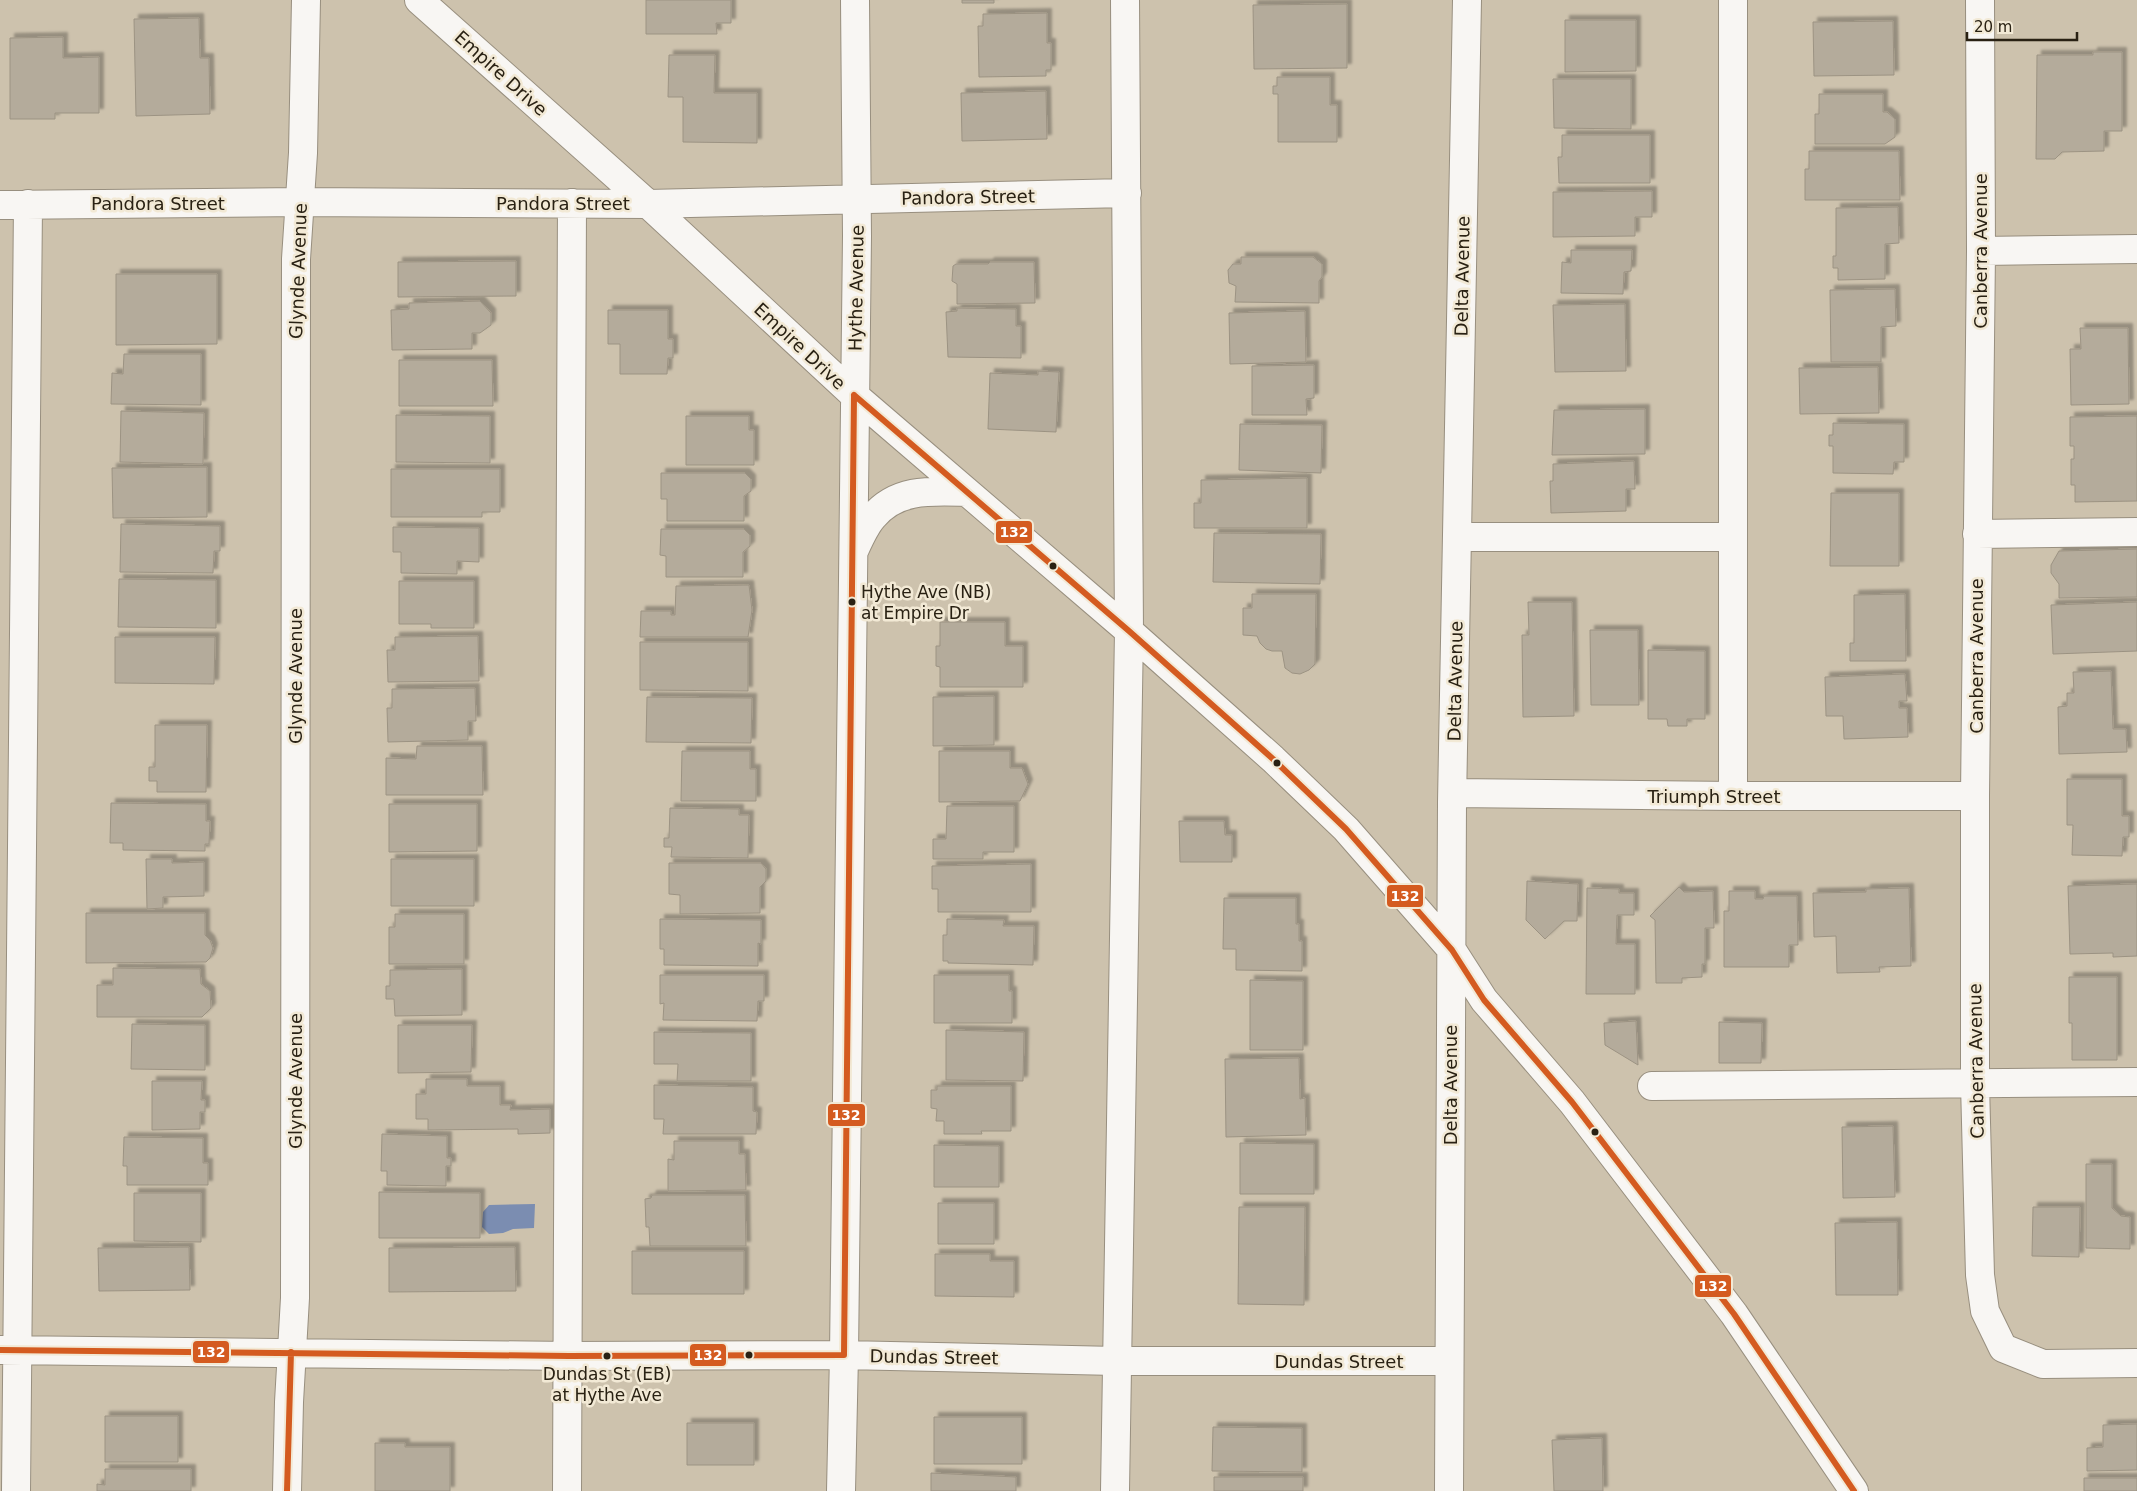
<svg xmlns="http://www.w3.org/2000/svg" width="2137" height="1491" font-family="'DejaVu Sans',sans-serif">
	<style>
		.water { fill: #7b8db1 }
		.building { fill: #b4ab9b; stroke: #9c9383; filter: url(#shadow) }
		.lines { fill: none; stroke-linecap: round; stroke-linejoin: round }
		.minor-casing { stroke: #988f7f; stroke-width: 30 }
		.minor { stroke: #f8f6f3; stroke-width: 28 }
		.bus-1-casing { stroke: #f2e9d5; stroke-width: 10 }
		.bus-1 { stroke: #d45b20; stroke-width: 6 }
		.bus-dot { fill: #292113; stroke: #f2e9d5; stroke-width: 2 }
		.labels { text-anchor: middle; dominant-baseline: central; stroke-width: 5; stroke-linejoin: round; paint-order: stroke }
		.bus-label { font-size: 17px; fill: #292113; stroke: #f2e9d5; text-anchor: start }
		.street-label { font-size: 18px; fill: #292113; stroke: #f2e9d5 }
		.line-badge { stroke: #f2e9d5; stroke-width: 2 }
		.badge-label { font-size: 14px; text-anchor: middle; font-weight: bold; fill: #fff }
	</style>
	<defs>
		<filter id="shadow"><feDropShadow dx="4.5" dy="-4.5" stdDeviation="1" flood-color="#0004"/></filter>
	</defs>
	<rect width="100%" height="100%" fill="#cdc2ad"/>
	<path class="water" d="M535,1204L534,1228L513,1229L503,1233L489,1234L482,1227L483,1212L489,1205Z"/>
	<path class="building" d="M646,0H731V23H716L717,34H646Z
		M962,0H994V3H962Z
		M1347,4V68L1254,69L1253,5Z
		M1047,13V43H1051V70H1046V76L979,77L978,26H983V14Z
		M199,18L200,58H209L210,114L136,116L134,19Z
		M1565,20H1636V71L1565,72Z
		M1893,21L1894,75L1814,76L1813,22Z
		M63,37V58L99,57V113H55V119H10V38Z
		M2093,52H2122V131H2104V151L2062,152L2055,159H2036L2037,55H2093Z
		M669,55H715L714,93H757V143L683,142V97H668Z
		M1277,77H1330V105H1337V142H1278V94H1273V86H1277Z
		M1553,79H1631V129L1554,128Z
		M1046,91L1047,139L962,141L961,93Z
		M1819,94H1883V112H1887L1895,119V137L1885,144H1815V114H1819Z
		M1562,135H1650V183H1559L1558,157H1562Z
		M1809,151H1899L1900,200H1805V169H1809Z
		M1652,191V217H1635V236L1553,237V192Z
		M1898,207L1899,243L1885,244V279L1838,280V268H1833V256H1836V208Z
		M1571,250H1632L1631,271L1624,272L1623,294L1561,293L1562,262L1571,263Z
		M1241,257H1313L1322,264V277L1319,281V303L1235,302L1236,286L1229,283L1228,270L1233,264H1241Z
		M516,261V296L398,297V262Z
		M990,262H1034L1035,303L957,304V284L952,281L953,266L956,264H988Z
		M116,274H217V344L116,345Z
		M1895,289L1896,326L1881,327V362H1831L1830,290Z
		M480,301L491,313V325L480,333H472V349L392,350L391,310L409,309V303Z
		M1625,304L1626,371L1555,372L1553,305Z
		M957,308L1016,309V326H1021V358L948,357L946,312L957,311Z
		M608,310H668V339H673V358H668L667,374H620V344H608Z
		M1305,311L1306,362L1230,364L1229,313Z
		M2080,328H2128L2129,404L2071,405L2070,349H2081Z
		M124,354H201V405L111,404L112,373L123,374Z
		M399,360H492L493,406H399Z
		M1314,365V398L1306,399L1307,415H1252V366Z
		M1878,367L1879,413L1800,414L1799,368Z
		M1038,371L1059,372L1056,432L988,429L990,373L1038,375Z
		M1645,409V454L1552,455L1554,410Z
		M121,411L204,413L203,464L120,462Z
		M396,415L490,416V463L396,462Z
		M686,416H749V430H754V465H686Z
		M2137,416V501L2075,502V485H2071V459H2074V446H2070V417Z
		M1833,423L1904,424V462H1894L1893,474L1833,473V446H1829V435H1833Z
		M1240,424L1322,425L1321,473L1239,470Z
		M1634,461L1635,489H1626V511L1551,513L1550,481H1553V464Z
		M207,467V517L113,518L112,468Z
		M391,469H500V512H482V517H391Z
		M661,473H745L751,479V491L744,496V521H667V499H661Z
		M1307,478V528H1194V503H1201V480Z
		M1831,493H1899V566H1830Z
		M121,524L220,526V551H214L213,573L120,572Z
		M393,527L479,528V562L457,561V574L401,573V552H393Z
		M661,529H744L750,535V546L743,552V577H666V556L660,555Z
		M1214,533L1321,534L1320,584L1213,582Z
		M2137,549V597L2059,598V584L2051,573V565L2059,551Z
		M119,579L216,580V628L118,627Z
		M399,581H474V628H431V624H399Z
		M749,585L752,610L748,637H640L641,611H671V615H675L676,586Z
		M1252,594H1316L1315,664L1309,670L1300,674L1292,673L1285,668L1282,651H1272L1266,649L1260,643L1257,636L1243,635V608H1252Z
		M1905,594L1906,661H1850V643H1854V595Z
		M1528,602H1572L1574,716L1523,717L1522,635H1529Z
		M2137,602V651L2053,654L2051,605Z
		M940,622H1005V646H1023V687H940V667L936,666V646H940Z
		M1590,630H1638L1639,705H1591Z
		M478,636L479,681L388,682L387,650H395V637Z
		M115,637H215L214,684L115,683Z
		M640,642H748V691L640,690Z
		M1648,650L1705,651V719H1687V726H1668L1667,719H1648Z
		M2111,671L2113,729H2126L2127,752L2059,754L2058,707L2067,706V693H2074L2073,672Z
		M1905,674L1907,701H1899V708H1907L1908,737L1844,739L1843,716H1826L1825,677Z
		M475,688L476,721H468V740L388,742L387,708H392V689Z
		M994,696V745L933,746V697Z
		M647,697L752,698L751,743L646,742Z
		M155,725H207L206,792H157V781H149V767H155Z
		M417,746H482L483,795H386V758L416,759Z
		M682,751H750V769H756V801H681Z
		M939,751H1010V768H1022L1028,784L1020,801L939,802Z
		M2067,779H2122V816H2129V837H2123L2122,856L2072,855L2073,825H2067Z
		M111,803L206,804V821H210L209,844H205V851L123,850V843H110Z
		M389,804H477V851L389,852Z
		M947,806H1014V852H983V859H933V839H946Z
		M670,808L739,809V815H749L748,858L671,857L672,847H664V838H669Z
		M1179,821H1224L1225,835H1232V862H1180Z
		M146,859H172V863L204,862V896L163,897V908L147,909Z
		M391,859H474V906H391Z
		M669,863H761L766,869V881L760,887V913L680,914V895L669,894Z
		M1031,864V912H938V889H932V866Z
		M1527,881L1578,884L1577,921H1564L1545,939L1526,920Z
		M2137,884V956L2113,957V953L2070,954L2068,886Z
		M1679,887L1684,892L1713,891L1714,928H1705V964H1702V977L1682,978V983H1656L1655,920L1650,916Z
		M1587,888L1619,889V893H1634V915H1617L1616,944H1635V994H1586Z
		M1909,888L1911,966L1879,967L1880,972L1837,973L1836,936L1814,937L1813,893L1866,892V889Z
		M1729,891H1755V899H1763L1764,896H1797L1798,945H1789V967H1724V911H1729Z
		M1224,898H1296V924H1299V941H1302V971L1236,970V949H1223Z
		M86,913H205V935L210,940L213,948L210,958L206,962L86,963Z
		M395,914H464V964H389V927H395Z
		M660,919L761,920V944L758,943V966L664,965V949H660Z
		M947,919L1004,920L1003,926H1034L1033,965L948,963V961H943V935H947Z
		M113,968L200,969L201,984L210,991L211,1008L202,1017H97V985H113Z
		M462,969V1015L395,1016L394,999H386V986H390V970Z
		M660,975H764V1001H758L757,1021L663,1020L664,1003L660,1004Z
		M934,975H1009V991H1012V1023H934Z
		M2069,977H2117V1060H2072V1023H2069Z
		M1250,980L1303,981V1050H1250Z
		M1636,1021L1638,1065L1605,1045L1604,1023Z
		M1719,1022L1762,1023L1761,1063H1719Z
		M132,1024L205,1025V1070L131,1069Z
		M398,1025H472L471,1072L398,1073Z
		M946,1030L1024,1032L1023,1081L946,1080Z
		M654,1032L751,1033V1081H677L678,1064H654Z
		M1299,1058L1300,1099L1305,1098L1306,1135L1226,1137L1225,1059Z
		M426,1079H467V1086H500V1105H511L510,1110L550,1109V1133L518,1134V1129L428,1130V1119H416V1094H426Z
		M152,1081H202L201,1100H205V1112H200V1129L152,1130Z
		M654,1085L753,1087V1111L757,1112L756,1134H663L664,1119H654Z
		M937,1086H1011V1131H981L982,1134H944V1121H936L937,1109L931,1108V1090H937Z
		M1893,1126L1895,1197L1843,1198L1842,1127Z
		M382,1134L447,1136V1158H451V1166H446V1186L387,1185V1171H381Z
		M124,1137L203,1138V1163H208V1185H127V1166H123Z
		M674,1141H739V1154H745L746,1190L668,1191V1159L674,1160Z
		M1240,1143L1314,1144V1194H1240Z
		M934,1145L999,1146V1187H934Z
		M2086,1164H2112V1208L2121,1216L2130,1217V1249L2086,1248Z
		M379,1192L480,1193V1238H379Z
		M134,1193H201V1242L134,1241Z
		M652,1195H745L746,1246H650L649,1227H646L645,1199L651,1198Z
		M938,1203H994V1244H938Z
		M1239,1207H1305L1304,1305L1238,1304Z
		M2033,1207H2080L2079,1257L2032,1256Z
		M1897,1222L1898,1295H1836L1835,1223Z
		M189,1247L190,1290L99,1291L98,1248Z
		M515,1247L516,1291L389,1292V1248Z
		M632,1251H744V1294H632Z
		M935,1254H990V1261H1014V1297L935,1296Z
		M105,1416H178V1462H105Z
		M934,1417H1022V1464H934Z
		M687,1423H754V1465H687Z
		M2137,1424V1470L2087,1471V1448L2103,1447V1425Z
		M1213,1427L1302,1428V1472L1212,1471Z
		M1602,1438L1603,1491H1554L1552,1440Z
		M375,1443H405V1447H450V1491H375Z
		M105,1469H191V1491H97V1484L105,1485Z
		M931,1473L1016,1477V1491H931Z
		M1214,1477H1303V1491H1214Z
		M2084,1478H2137V1491H2084Z"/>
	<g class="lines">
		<g class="minor-casing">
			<path id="minor" d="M419,0L648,204L854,395L1129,631L1273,759L1346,829L1452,950L1484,1000L1572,1102L1734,1314L1854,1491
				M1733,0V796
				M1980,0L1981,251L1975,796V1084L1980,1275L1985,1311L2003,1348L2043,1364L2137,1363
				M0,205L299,202L648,204L1127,193
				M1981,251L2137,249
				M1977,534L2137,532
				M1457,537H1733
				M854,551C859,540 865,526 873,517C897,488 932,491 966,492
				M1453,793L1733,796H1975
				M1652,1086L2137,1082
				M0,1350L569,1356L844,1355L1116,1361H1449
				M16,1491L28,204
				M287,1491L289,1402L295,1298L296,259L303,153L306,0
				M567,1491L572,203
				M841,1491L844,1355L857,236L855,0
				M1115,1491L1129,631L1125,0
				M1449,1491L1452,802L1467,0"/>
		</g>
		<use href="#minor" class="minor"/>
		<g class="bus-1-casing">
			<path id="bus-1" d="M854,395L1129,631L1273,759L1346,829L1452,950L1484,1000L1572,1102L1734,1314L1854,1491
				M0,1350L569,1356L844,1355
				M844,1355L854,395
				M287,1491L291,1352"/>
		</g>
		<use href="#bus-1" class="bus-1"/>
	</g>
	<g class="bus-dot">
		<circle cx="1053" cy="566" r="4.5"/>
		<circle cx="852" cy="602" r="4.5"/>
		<circle cx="1277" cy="763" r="4.5"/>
		<circle cx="1595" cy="1132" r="4.5"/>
		<circle cx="749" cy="1355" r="4.5"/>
		<circle cx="607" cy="1356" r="4.5"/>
	</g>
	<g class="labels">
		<g class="bus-label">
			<text x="861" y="592">Hythe Ave (NB)<tspan x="861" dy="21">at Empire Dr</tspan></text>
			<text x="607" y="1374" text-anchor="middle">Dundas St (EB)<tspan x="607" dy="21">at Hythe Ave</tspan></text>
		</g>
		<g class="street-label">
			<text transform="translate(501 73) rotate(42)">Empire Drive</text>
			<text transform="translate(968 197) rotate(-1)">Pandora Street</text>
			<text x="158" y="203">Pandora Street</text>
			<text x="563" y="203">Pandora Street</text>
			<text transform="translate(1980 251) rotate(-90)">Canberra Avenue</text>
			<text transform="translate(298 271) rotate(-88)">Glynde Avenue</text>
			<text transform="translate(1462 276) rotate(-89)">Delta Avenue</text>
			<text transform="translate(856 288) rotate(-89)">Hythe Avenue</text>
			<text transform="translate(800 346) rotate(43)">Empire Drive</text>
			<text transform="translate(1976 656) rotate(-90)">Canberra Avenue</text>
			<text transform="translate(295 676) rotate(-90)">Glynde Avenue</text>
			<text transform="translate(1455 681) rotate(-89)">Delta Avenue</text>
			<text x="1714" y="796">Triumph Street</text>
			<text transform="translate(1976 1061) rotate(-91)">Canberra Avenue</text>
			<text transform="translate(295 1081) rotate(-90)">Glynde Avenue</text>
			<text transform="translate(1450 1085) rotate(-90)">Delta Avenue</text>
			<text transform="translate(934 1357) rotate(1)">Dundas Street</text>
			<text x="1339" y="1361">Dundas Street</text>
		</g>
	</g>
	<g class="line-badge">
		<rect x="995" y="520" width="38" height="24" rx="5" fill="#d45b20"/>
		<rect x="1386" y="884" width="38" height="24" rx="5" fill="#d45b20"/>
		<rect x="827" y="1103" width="39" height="24" rx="5" fill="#d45b20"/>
		<rect x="1694" y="1274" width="38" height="24" rx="5" fill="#d45b20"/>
		<rect x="192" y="1340" width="38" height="24" rx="5" fill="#d45b20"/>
		<rect x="689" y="1343" width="38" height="24" rx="5" fill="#d45b20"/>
	</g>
	<g class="badge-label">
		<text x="1014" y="537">132</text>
		<text x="1405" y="901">132</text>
		<text x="846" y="1120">132</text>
		<text x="1713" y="1291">132</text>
		<text x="211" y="1357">132</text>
		<text x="708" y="1360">132</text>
	</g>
	<path d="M1967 32v8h110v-8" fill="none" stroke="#292113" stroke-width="2.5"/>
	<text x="1974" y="32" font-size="15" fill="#292113" stroke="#f2e9d5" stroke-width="4" paint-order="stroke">20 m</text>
</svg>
